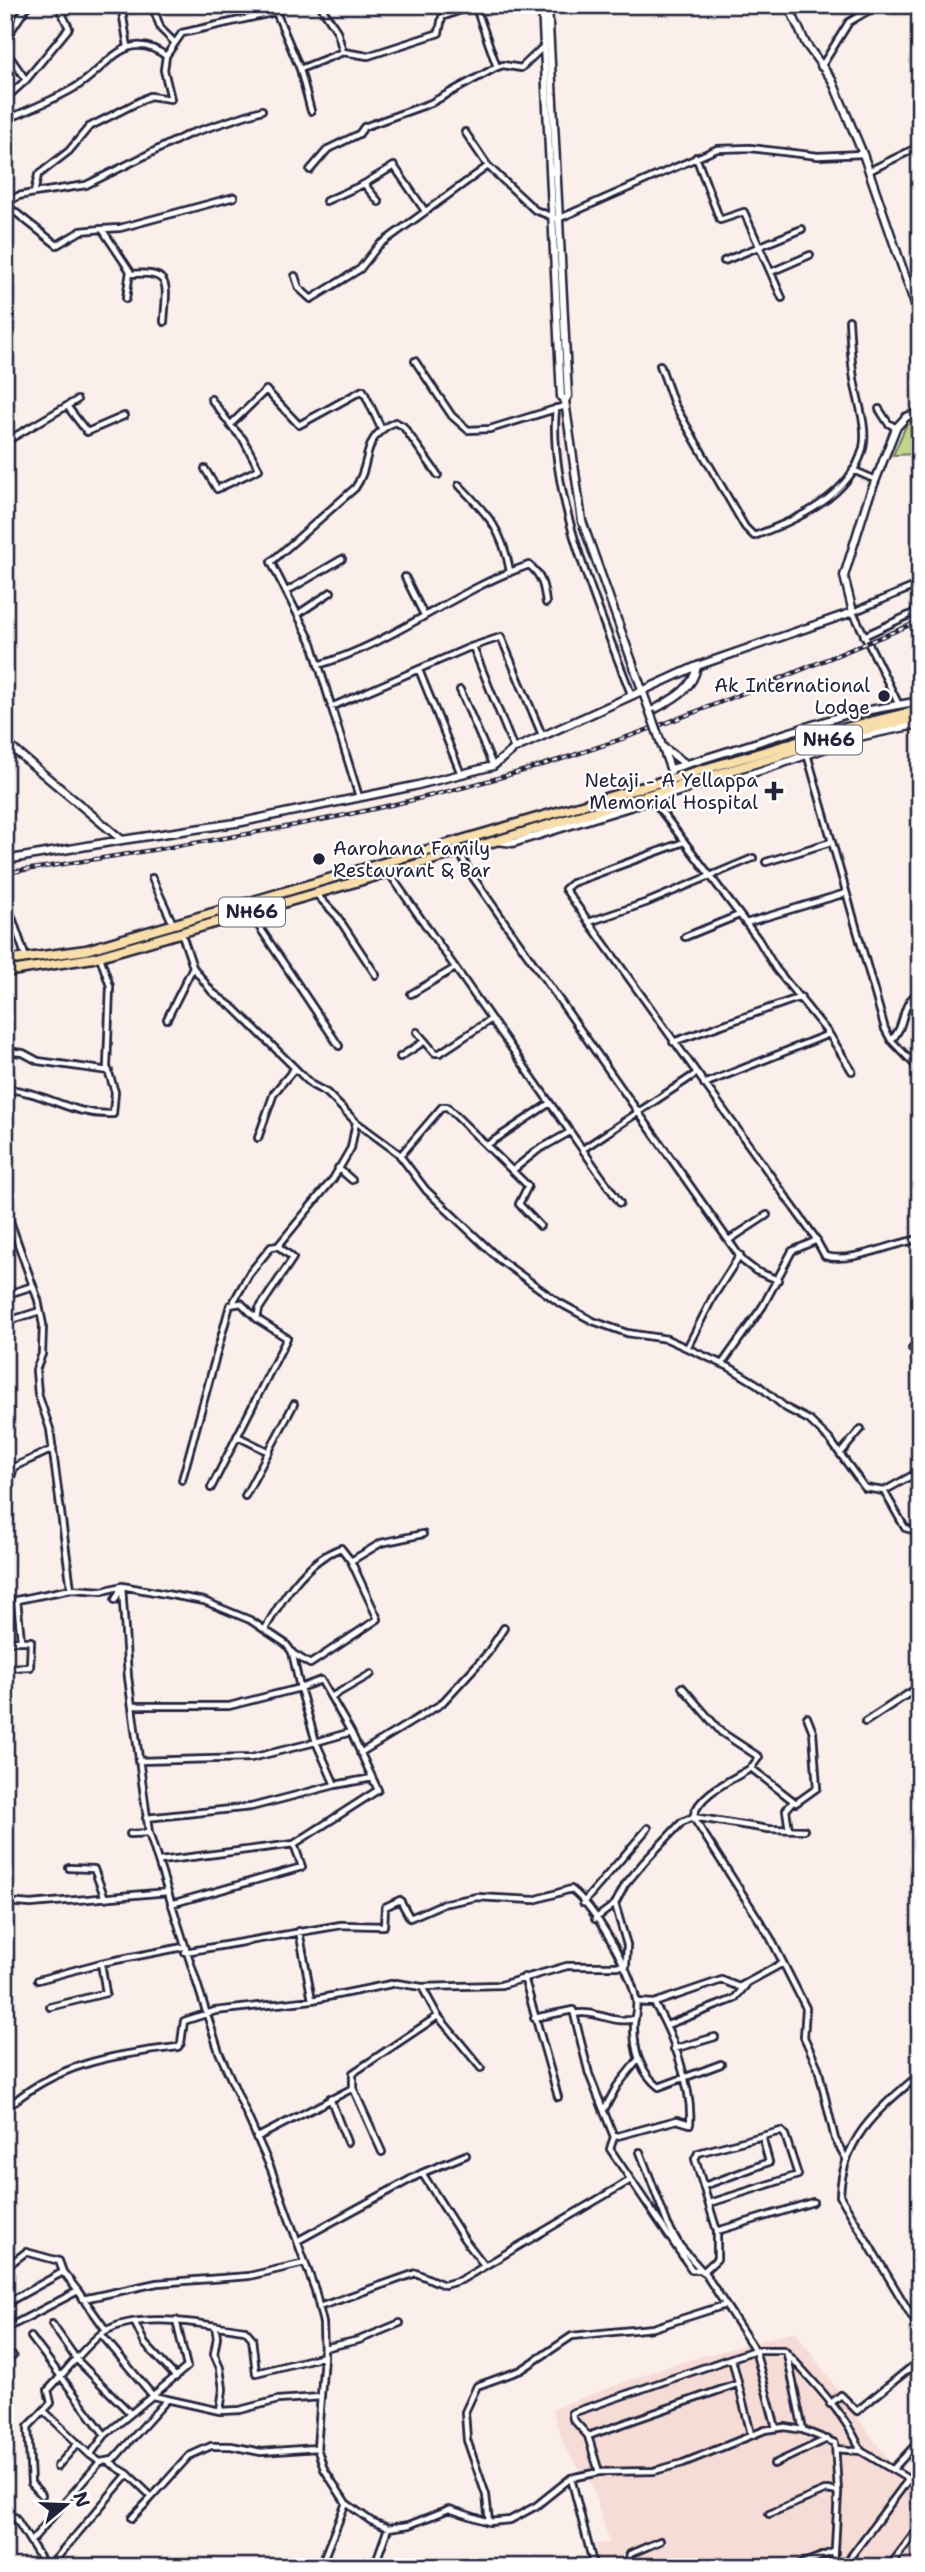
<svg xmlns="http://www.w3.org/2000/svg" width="925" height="2572" font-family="'Shantell Sans',sans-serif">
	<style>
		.built { fill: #f6dcd6 }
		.green { fill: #c1d489; stroke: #727b62; stroke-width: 2 }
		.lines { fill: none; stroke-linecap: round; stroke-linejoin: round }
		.street-casing { stroke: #22223b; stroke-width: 10 }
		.secondary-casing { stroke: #22223b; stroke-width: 11 }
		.highway-casing { stroke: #22223b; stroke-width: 13 }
		.street { stroke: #fff; stroke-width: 4.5 }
		.secondary { stroke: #fff; stroke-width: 6 }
		.highway { stroke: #f8deab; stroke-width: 8 }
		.rail-casing { stroke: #22223b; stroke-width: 4.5 }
		.rail { stroke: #fff; stroke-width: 2; stroke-dasharray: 5; stroke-linecap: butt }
		.secondary-bridge-casing { stroke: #22223b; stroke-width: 11; stroke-linecap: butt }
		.secondary-bridge { stroke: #fff; stroke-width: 6 }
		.poi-dot { fill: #22223b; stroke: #fff; stroke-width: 2.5 }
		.labels { text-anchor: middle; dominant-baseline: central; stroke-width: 5; stroke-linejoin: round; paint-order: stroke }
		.shield { fill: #fff; stroke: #646476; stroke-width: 2 }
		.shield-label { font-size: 18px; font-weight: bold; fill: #22223b }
		.poi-label { font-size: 19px; fill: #22223b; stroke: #fff; text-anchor: end }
	</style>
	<rect width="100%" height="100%" fill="#fbefec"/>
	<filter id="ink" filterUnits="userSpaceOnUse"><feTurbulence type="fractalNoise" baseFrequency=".0143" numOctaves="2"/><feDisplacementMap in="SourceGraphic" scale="14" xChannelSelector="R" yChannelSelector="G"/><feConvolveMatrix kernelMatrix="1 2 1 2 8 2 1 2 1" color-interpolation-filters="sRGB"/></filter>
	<g filter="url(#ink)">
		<path class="built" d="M795,2331L890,2462L920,2482V2567H599L596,2543L610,2544L591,2484L565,2449L552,2409L670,2365Z"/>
		<path class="green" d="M920,417V454L893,455L909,419Z"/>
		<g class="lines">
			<g class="street-casing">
				<path id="street" d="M121,5L128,47
					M152,5L161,29L175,43
					M320,5L337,31L343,52
					M475,5L497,67
					M276,12L300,69L311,111
					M5,40L28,5
					M5,50L26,80L69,28L58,5
					M821,67L849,22L878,5
					M300,69L343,52L368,56L439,33L442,17L474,5
					M5,99L26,80
					M5,120C28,110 52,101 74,88C105,72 124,25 166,56L182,33L276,12L283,5
					M465,132L488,166
					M696,157L720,220L744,212L782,298
					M310,170L328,149L359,134L364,127L431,103L495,68L503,65L521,68L543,47
					M869,171L920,146
					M34,193L86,185L189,134L262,110
					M326,201L364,184
					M379,202L364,184L394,166L425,211
					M5,204L18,196L34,193L38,175L69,151L89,127L150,96L171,99L164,70L166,56
					M5,204L57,245L81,231L102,229L130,271L126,299
					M103,229L120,228L234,197
					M724,261L802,229
					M771,272L810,255
					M130,274C174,270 166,286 164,322
					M295,276L299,288L311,299L360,269L378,246L488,166L535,210L558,219L717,149L750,148L818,156L863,154
					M908,286L920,282
					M415,361L452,416L468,430L490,429L565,406
					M660,365L674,404L745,527L754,536C797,520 851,496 863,448C868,427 857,400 854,379C851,360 850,339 849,320
					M211,399L230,424
					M67,406L87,432L124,416
					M556,408C547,493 601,614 631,694
					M879,409L888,423L896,428
					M5,442L77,400
					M205,469L217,489L259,469L243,439L230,425L266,390L299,425L363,390L382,430
					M853,470L876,480
					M459,485C489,516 502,529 510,571
					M405,577L424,615
					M287,591L342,559
					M298,614L331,592
					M864,636L920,610
					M473,647L514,749
					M318,665C394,643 455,590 529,565C542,575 544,587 546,603
					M419,670L461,774
					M460,690L493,766
					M898,703L853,612L920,584
					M331,707L468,648L501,637L542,735
					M807,754L885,1029L891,1040L920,1070
					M359,797L312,643L271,562L355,488C373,463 359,438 395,422L403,426L438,475
					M652,799L758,939L776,969L829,1034L852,1071
					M684,842L572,883L565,889L814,1236L825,1256C851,1264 892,1243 920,1239
					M460,853L470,873L743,1261L756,1271L778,1280
					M766,862L831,842
					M389,873L620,1203
					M152,878L173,924
					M316,894L337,916L376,975
					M5,897L26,958
					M250,913L339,1046
					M589,922L648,902L753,858
					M746,923L846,893
					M181,932L193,967L212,992L235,1009L312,1085L327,1093L356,1122L398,1153L426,1190L500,1260L558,1302L593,1321L627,1333L667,1339L729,1367L757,1384L786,1408L809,1420L830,1440L865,1488L884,1491L920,1471
					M685,937L739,915
					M411,994L455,968
					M167,1019L193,967
					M417,1032L435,1053H440L490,1020
					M891,1040C907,1027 899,1003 920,992
					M673,1042L801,997
					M5,1051L23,1053L38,1061L109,1071
					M400,1057L425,1041
					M704,1084L829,1034
					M5,1089C45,1091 70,1116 113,1114L115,1092L107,1067L110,986L100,957
					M258,1138L274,1093L295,1068
					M487,1145L550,1103
					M583,1149L697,1073
					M400,1156L442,1107H447L528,1186L519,1204L540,1226
					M338,1168L352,1180
					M513,1170L538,1150L570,1132
					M5,1207L38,1300L43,1325L42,1354L36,1370L38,1394L50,1429L71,1589L103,1591L122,1586L128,1677L149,1833L219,2052L271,2169L315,2290L323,2323L324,2356L317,2448L324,2469L346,2503L371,2521L388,2528L409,2525L449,2509L489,2522L510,2520L536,2506L571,2478L599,2472L654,2471L683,2463L765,2430L785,2427L803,2430L835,2443L838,2492L834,2567
					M729,1240L767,1215
					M5,1295L33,1286
					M234,1301L249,1274L271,1247L278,1246
					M5,1322L40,1311
					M687,1348L713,1297L740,1255
					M912,1349L920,1341
					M722,1364L763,1306L792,1251L817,1240
					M237,1436L269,1452
					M840,1454L861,1429
					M182,1480L230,1305L241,1303L256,1318
					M211,1488L287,1338L257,1319L259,1309L293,1258L278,1246L333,1179L351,1148L356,1122
					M884,1491L905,1528L920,1532
					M245,1496L294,1404
					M5,1498L14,1467L53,1449
					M351,1561L381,1543L423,1534
					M115,1600L122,1586L204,1601L250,1620L286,1644L292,1652L300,1688L321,1680L351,1732L378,1790L294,1844L302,1867L171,1904
					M265,1629C282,1599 305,1561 341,1548L351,1561L378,1619L310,1664L292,1653
					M21,1640L17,1600L71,1589
					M5,1641H31L30,1667L5,1668
					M682,1687L721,1732L759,1757L751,1768L796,1803L817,1788L813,1732L807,1717
					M331,1697L371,1674
					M132,1706H229L300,1688L316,1742L351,1732
					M865,1722L920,1686
					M360,1753L441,1704L487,1654L504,1628
					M138,1761L251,1758L316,1742L335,1785L372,1778
					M751,1768C732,1780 699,1793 693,1817L770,1937L806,2008L804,2037L818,2068L835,2139L847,2160
					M146,1818L251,1807L335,1785
					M789,1830L786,1810L792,1803
					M130,1834L149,1833
					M160,1861L294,1844
					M69,1868L94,1869L105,1898
					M5,1902L31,1904L168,1892
					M583,1903L648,1828
					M595,1919L615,1904L625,1885L644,1862L682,1822L693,1817L768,1829L804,1830
					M299,1931L312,2000
					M185,1952L341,1925L384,1926L385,1907L400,1900L410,1918L442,1904L477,1897L534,1900L571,1889C595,1907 630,1969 636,1999C638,2008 634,2017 634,2026C634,2050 639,2071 659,2087L721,2064
					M524,1977L558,2097
					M38,1980L101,1963
					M422,1987L438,2016L481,2068
					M637,2002L654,2003
					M50,2007L106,1993L101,1963L183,1947
					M574,2014C596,2009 613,2025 635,2019
					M534,2018L573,2010L589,2074L614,2137L610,2149L692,2270H700
					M667,2025L734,1999L746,1985
					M674,2049L715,2037
					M920,2074C879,2109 842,2137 840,2196L920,2330
					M330,2098L347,2142
					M605,2108L617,2086L637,2061
					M5,2110C53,2064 115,2054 178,2047L181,2043L184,2021L215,2011L312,2000L396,1983L422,1987L501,1985L567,1966H626L627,1945L615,1904
					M614,2137L677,2120L690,2124C693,2089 672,2032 654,2003L722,1980L739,1987L783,1963
					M256,2138L353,2088
					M382,2152L353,2088V2073L438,2016
					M640,2152L668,2225L680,2246L706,2275L755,2350L776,2428
					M422,2173L464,2239L485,2266
					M704,2186L769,2162L762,2136
					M710,2203L798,2175L785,2135L781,2131L698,2153L695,2159L717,2231
					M299,2240L422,2173L466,2155
					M5,2268L26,2252L59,2261L63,2272
					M703,2272L717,2259V2231L813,2202
					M83,2299L157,2283L249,2276L305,2263
					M5,2304L63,2272L78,2291
					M319,2307L416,2273L444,2285L461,2280L629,2181
					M135,2323L145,2344L176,2377
					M52,2324L77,2360L130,2413
					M215,2326L217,2337L214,2354L220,2368L223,2389L220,2411
					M5,2329L78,2291L106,2330
					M101,2334L153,2396L220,2411L240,2410L278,2400L321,2397
					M31,2337L105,2435
					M324,2348L359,2340L400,2323
					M787,2354L803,2430
					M5,2359L13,2356
					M732,2359L751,2434
					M830,2404L841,2395L857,2411L920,2360
					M44,2411L90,2455
					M588,2436L737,2384
					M836,2449L861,2451L920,2486
					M100,2462L113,2460L166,2401
					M108,2462L128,2474
					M774,2464L827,2439
					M57,2467L78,2443
					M894,2468L920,2440
					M599,2472L588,2436L573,2419L572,2413L755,2350H784C809,2377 848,2417 861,2451
					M571,2478L594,2567
					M42,2495L31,2483L28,2427L51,2403L48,2390C62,2376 90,2340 105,2331C142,2310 205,2325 245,2330L252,2338L256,2373L324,2356
					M769,2514L827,2490L838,2492
					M15,2517L46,2567
					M132,2518L152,2497
					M489,2522L486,2495L467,2440L465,2412L477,2386L521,2370L572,2336L653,2328L725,2305
					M31,2541L100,2462L90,2455L105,2435L187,2367L176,2320
					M49,2567L128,2474L152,2497L189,2456L211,2446H231L261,2452L317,2448
					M320,2567L346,2503
					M374,2567L388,2528
					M627,2567L630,2554L660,2541
					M793,2567L833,2552
					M843,2567L908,2480
					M889,2567L920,2526"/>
			</g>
			<g class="secondary-casing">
				<path id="secondary" d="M542,5L561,397L565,401L582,521L650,712C670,700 693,691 697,666L853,612L844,576L867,502L896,428L906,417L920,412
					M548,5L568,396L565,401
					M788,5L806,44L832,80L863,154L920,319
					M5,742L122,840L242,822L414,786L493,766L514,749L697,666
					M661,743L671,771
					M664,748L686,764
					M671,769L848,714L920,701
					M679,785C712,794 818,749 856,738C877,732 899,729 920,724
					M497,841L513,843L688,789
					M5,860L122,840"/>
			</g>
			<g class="highway-casing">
				<path id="highway" d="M5,961L86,950L838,730L920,710
					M5,972L93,958L459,852L861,731L920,717"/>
			</g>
			<use href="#street" class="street"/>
			<use href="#secondary" class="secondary"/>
			<use href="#highway" class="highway"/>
			<g class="rail-casing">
				<path id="rail" d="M5,873C188,845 372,818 549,763C675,724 798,671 920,621"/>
			</g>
			<use href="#rail" class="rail"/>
			<g class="secondary-bridge-casing">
				<path id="secondary-bridge" d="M650,712L661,743"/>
			</g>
			<use href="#secondary-bridge" class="secondary-bridge"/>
		</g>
	</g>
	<g class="poi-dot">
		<circle cx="884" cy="696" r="7"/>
		<path d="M770.5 780.5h7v7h7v7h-7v7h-7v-7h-7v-7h7z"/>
		<circle cx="319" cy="859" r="7"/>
	</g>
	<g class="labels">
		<g class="shield">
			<rect x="796" y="725.5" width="66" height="29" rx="5"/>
			<rect x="219" y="897.5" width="66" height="29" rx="5"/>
		</g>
		<g class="shield-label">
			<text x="829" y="740">NH66</text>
			<text x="252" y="912">NH66</text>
		</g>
		<g class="poi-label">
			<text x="870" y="685">Ak International<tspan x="870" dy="22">Lodge</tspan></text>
			<text x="758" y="780">Netaji - A Yellappa<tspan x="758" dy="22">Memorial Hospital</tspan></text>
			<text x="333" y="848" text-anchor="start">Aarohana Family<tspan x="333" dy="22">Restaurant &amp; Bar</tspan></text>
		</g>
	</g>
	<rect width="925" height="2572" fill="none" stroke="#fff" stroke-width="28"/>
	<rect x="14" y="14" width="897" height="2544" fill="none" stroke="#22223b" stroke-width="2.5" filter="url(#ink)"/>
	<g transform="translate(66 2505) rotate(71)" stroke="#ffffff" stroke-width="5" paint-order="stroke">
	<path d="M0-5L12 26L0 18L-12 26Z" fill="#22223b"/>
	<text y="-10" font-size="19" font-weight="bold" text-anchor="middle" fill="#22223b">N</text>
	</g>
</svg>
